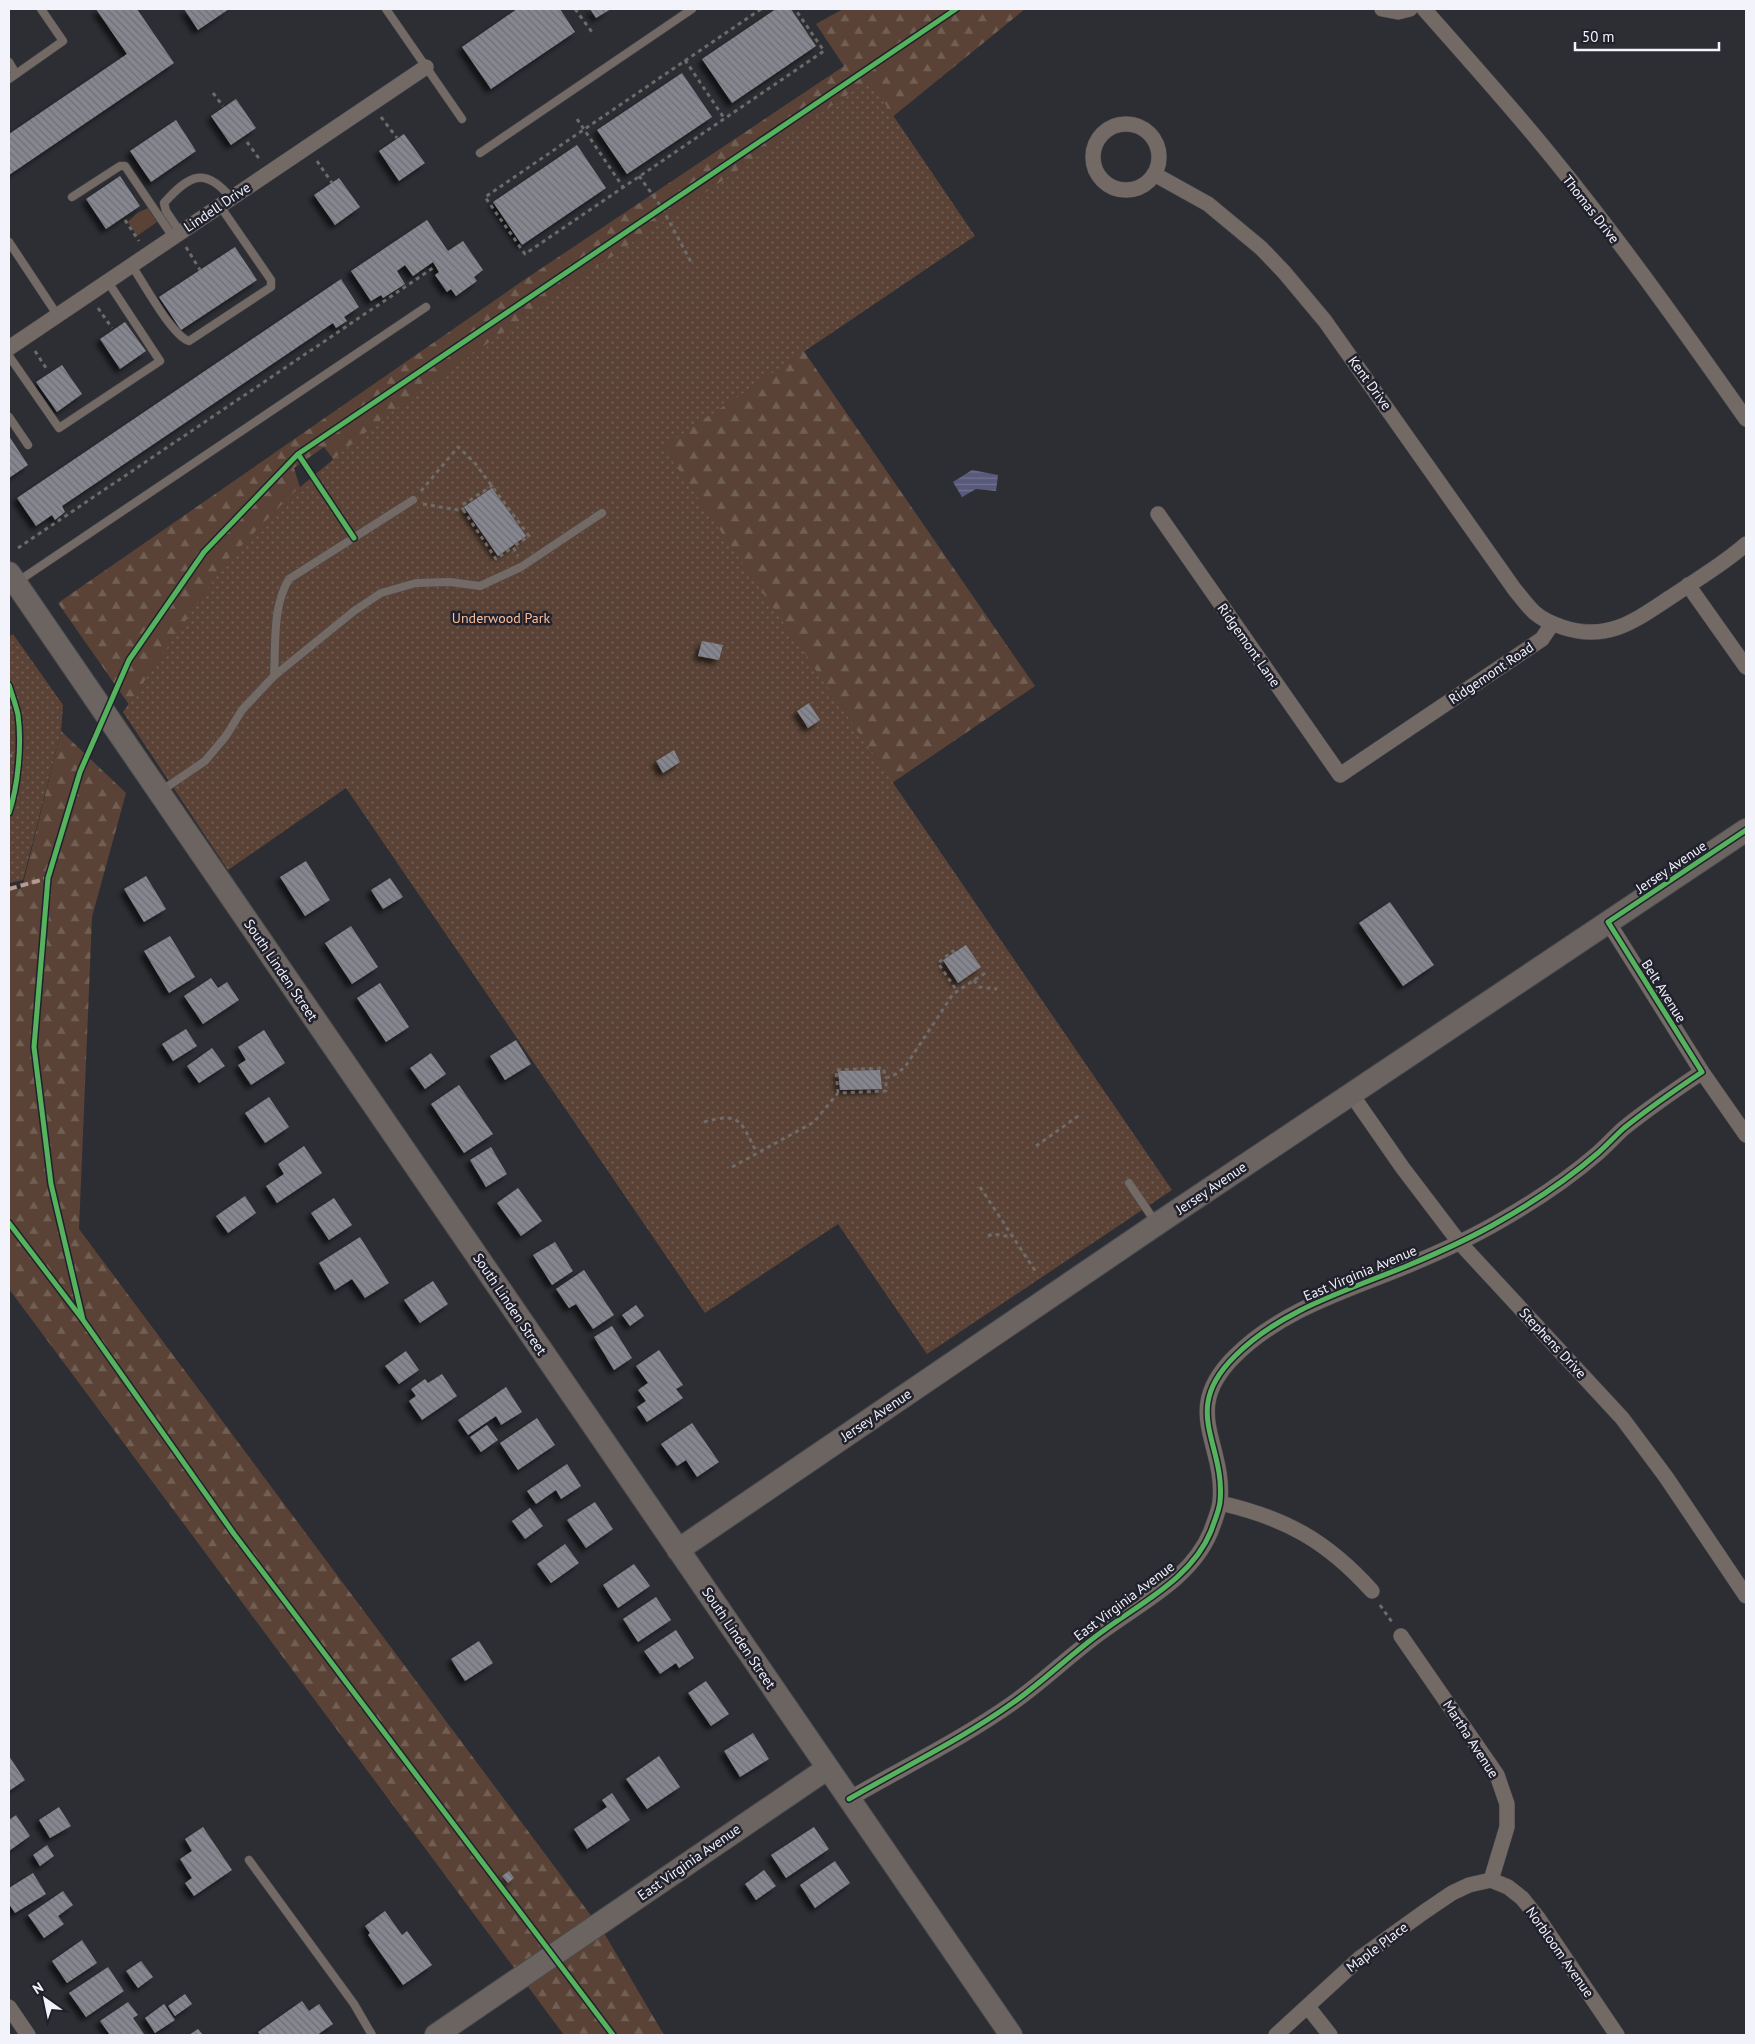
<svg xmlns="http://www.w3.org/2000/svg" width="1755" height="2044" font-family="'PT Sans',sans-serif">
	<style>
		.grass { fill: #5a4336 }
		.forest { fill: url(#forest-firs) }
		.park { fill: url(#park-dots) }
		.water { fill: url(#water-rules) }
		.building { fill: url(#building-back-hatch); filter: url(#shadow) }
		.lines { fill: none; stroke-linecap: round; stroke-linejoin: round }
		.lane-casing { stroke: #4a4a4f; stroke-width: 9 }
		.street-casing { stroke: #4a4a4f; stroke-width: 16 }
		.secondary-casing { stroke: #4a4a4f; stroke-width: 24 }
		.path { stroke: #6e6a69; stroke-width: 3; stroke-dasharray: 4 4; stroke-linecap: butt }
		.lane { stroke: #746a65; stroke-width: 8 }
		.street { stroke: #746a65; stroke-width: 15 }
		.secondary { stroke: #6c6460; stroke-width: 22 }
		.quiet { stroke: #b69a8f; stroke-width: 4; stroke-dasharray: 8 4; stroke-linecap: butt }
		.cycleway-casing { stroke: #21212d; stroke-width: 8 }
		.cycleway { stroke: #56b35d; stroke-width: 5 }
		.labels { text-anchor: middle; dominant-baseline: central; stroke-width: 5; stroke-linejoin: round; paint-order: stroke }
		.street-label { font-size: 14px; fill: #f3f3fb; stroke: #21212d }
		.park-label { font-size: 14px; fill: #fdbe9a; stroke: #21212d }
	</style>
	<defs>
		<pattern id="forest-firs" width="22" height="20" patternUnits="userSpaceOnUse" patternTransform="scale(1.25)"><rect width="22" height="20" fill="#5a4336"/><path d="M5 1l3.5 6h-7zM16 11l3.5 6h-7z" fill="#725f54"/></pattern>
		<pattern id="park-dots" width="8" height="8" patternUnits="userSpaceOnUse" patternTransform="scale(1.25)"><rect width="8" height="8" fill="#5a4336"/><path d="M2 2h.1M6 6h.1" fill="none" stroke="#725f54" stroke-width="1.8" stroke-linecap="round"/></pattern>
		<pattern id="water-rules" width="6" height="5" patternUnits="userSpaceOnUse" patternTransform="scale(1.25)"><rect width="6" height="5" fill="#595a7b"/><path d="M0 2.5h6" fill="none" stroke="#71728f"/></pattern>
		<pattern id="building-back-hatch" width="6" height="6" patternUnits="userSpaceOnUse" patternTransform="scale(1.25)"><rect width="6" height="6" fill="#868690"/><path d="M-1 5l2 2M0 0l6 6M5-1l2 2" fill="none" stroke="#6e6e74"/></pattern>
		<filter id="shadow"><feDropShadow dx="-4.5" dy="4.5" stdDeviation="2.5" flood-color="#0009"/></filter>
	</defs>
	<rect width="100%" height="100%" fill="#2d2e34"/>
	<path class="grass" d="M148,208L157,222L137,236L128,222L137,213Z"/>
	<path class="forest" d="M843,9H1025L869,136L359,493L324,447L294,468L301,491L153,739L58,603L521,282L844,66L816,24Z
		M803,350L1035,686L892,783L662,446Z
		M61,731L126,793L92,917L79,1229L604,1933L664,2035H564L9,1289V891L22,888Z"/>
	<path class="park" d="M869,80L975,236L663,447L1172,1190L927,1354L838,1224L705,1313L346,788L228,870L123,712L228,559L293,493L384,417L537,308Z
		M13,634L63,705L61,731L23,880L9,883V637Z"/>
	<path class="water" d="M972,470L998,475L996,491L976,489L962,497L953,482Z"/>
	<path class="building" d="M96,9H137L174,63L9,175V134L127,54Z
		M184,9H229L198,30Z
		M517,9H560L575,32L491,89L462,47Z
		M590,9H611L596,18Z
		M776,9H791L816,46L732,103L702,59Z
		M682,73L712,117L627,174L597,130Z
		M236,99L256,128L231,145L211,116Z
		M176,120L196,151L151,182L130,151Z
		M404,134L425,163L399,181L379,151Z
		M577,145L606,188L522,245L493,202Z
		M120,176L140,206L106,229L86,199Z
		M339,178L360,207L335,225L314,195Z
		M427,220L448,251L463,241L483,270L474,277L477,281L456,296L451,289L447,292L435,275L439,272L433,262L413,276L405,265L397,271L405,284L383,298L381,295L371,301L351,271Z
		M235,247L257,280L181,330L159,297Z
		M341,279L359,307L344,317L347,321L336,328L333,323L62,506L65,512L55,520L52,515L36,526L17,498Z
		M125,322L146,351L120,369L100,339Z
		M62,365L82,394L57,412L36,382Z
		M9,436L28,465L9,478Z
		M492,488L526,536L498,556L464,507Z
		M702,641L723,645L719,660L698,656Z
		M809,703L820,720L808,728L797,711Z
		M674,750L680,762L663,773L656,761Z
		M306,861L330,900L305,916L280,877Z
		M146,876L166,909L144,922L124,889Z
		M390,878L403,897L383,909L371,890Z
		M1390,902L1434,965L1403,986L1359,923Z
		M351,926L378,967L352,984L325,943Z
		M170,936L195,977L169,993L144,951Z
		M966,945L981,967L958,983L943,960Z
		M211,978L218,988L227,982L239,1000L203,1024L184,996Z
		M380,983L409,1027L386,1042L357,998Z
		M186,1029L197,1046L173,1061L162,1044Z
		M264,1030L285,1063L251,1085L238,1065L246,1060L238,1047Z
		M516,1040L531,1064L505,1080L490,1056Z
		M212,1048L225,1066L199,1083L187,1066Z
		M431,1053L446,1074L425,1089L410,1068Z
		M880,1070L882,1089L840,1090L838,1071Z
		M459,1085L493,1134L464,1153L431,1104Z
		M269,1097L289,1127L265,1143L245,1113Z
		M304,1146L322,1173L277,1203L266,1186L284,1174L278,1164Z
		M491,1147L507,1174L486,1187L470,1160Z
		M518,1188L542,1221L521,1236L497,1203Z
		M245,1196L256,1213L228,1233L216,1216Z
		M334,1198L352,1225L329,1240L311,1213Z
		M360,1237L389,1283L365,1298L352,1279L335,1290L319,1263Z
		M555,1242L573,1271L552,1285L533,1255Z
		M584,1270L614,1315L593,1329L576,1304L569,1308L556,1289Z
		M433,1281L448,1304L420,1323L404,1300Z
		M636,1305L644,1316L630,1326L622,1315Z
		M612,1326L632,1358L614,1370L594,1337Z
		M659,1350L683,1385L676,1389L683,1398L647,1422L637,1407L646,1401L638,1390L648,1383L636,1366Z
		M406,1351L419,1370L399,1384L385,1366Z
		M442,1374L457,1396L422,1420L409,1401L416,1396L411,1389L425,1379L428,1383Z
		M506,1387L522,1412L501,1425L496,1416L468,1435L458,1420Z
		M537,1418L555,1445L518,1470L500,1443Z
		M692,1423L719,1462L697,1477L686,1460L677,1466L661,1444Z
		M487,1425L498,1440L481,1452L470,1437Z
		M567,1464L581,1486L561,1499L556,1490L536,1504L527,1491Z
		M595,1502L613,1529L586,1548L567,1520Z
		M530,1508L543,1526L525,1539L512,1521Z
		M565,1544L579,1563L551,1583L537,1564Z
		M634,1564L650,1586L618,1608L603,1585Z
		M656,1597L671,1620L638,1642L623,1619Z
		M676,1630L694,1658L679,1668L676,1663L660,1674L644,1651Z
		M479,1641L493,1663L465,1681L451,1659Z
		M706,1681L729,1714L711,1726L688,1693Z
		M753,1733L769,1759L740,1777L724,1751Z
		M9,1756L25,1780L9,1791Z
		M659,1756L680,1787L647,1809L626,1779Z
		M612,1793L630,1820L587,1849L574,1829L607,1807L602,1800Z
		M59,1807L71,1826L50,1838L39,1820Z
		M16,1815L30,1836L9,1851V1820Z
		M203,1827L232,1870L194,1896L185,1883L192,1878L180,1859L192,1851L185,1839Z
		M814,1827L829,1849L786,1878L771,1855Z
		M47,1845L54,1856L40,1866L33,1855Z
		M835,1861L850,1883L815,1908L800,1885Z
		M764,1870L776,1886L756,1900L745,1884Z
		M509,1871L514,1878L508,1883L502,1876Z
		M33,1873L46,1894L15,1913L9,1904V1888Z
		M63,1891L73,1905L58,1916L64,1924L44,1938L28,1915Z
		M385,1911L402,1935L407,1931L432,1965L403,1985L368,1935L370,1933L365,1926Z
		M82,1940L97,1963L67,1983L52,1961Z
		M141,1961L153,1977L138,1988L126,1971Z
		M108,1967L124,1991L86,2017L69,1993Z
		M185,1994L192,2004L175,2016L168,2006Z
		M302,2001L309,2011L319,2004L333,2024L317,2035H260L258,2032Z
		M128,2002L138,2015L133,2018L144,2034L110,2035L100,2021Z
		M164,2004L175,2020L155,2033L145,2018Z
		M198,2029L203,2035H189Z"/>
	<g class="lines">
		<g class="lane-casing">
			<path id="lane" d="M386,9L462,119
				M9,62L16,74
				M9,79L63,41L41,9
				M480,153L692,9
				M72,197L120,166H125L173,237
				M180,232L166,211L164,203C189,175 205,166 231,198
				M9,242L58,316
				M132,266C143,282 172,336 189,341L271,287V280L220,206
				M9,356L59,428L160,361L108,282
				M9,417L28,445
				M17,582L426,307
				M274,676C276,645 272,607 289,579L413,500
				M161,791L205,761L226,736L242,710L274,676L354,611L381,593L416,583L450,582L480,586L521,567L602,513
				M1129,1183L1156,1223
				M249,1860L354,2004L372,2035"/>
		</g>
		<g class="street-casing">
			<path id="street" d="M1382,9L1398,12L1410,9
				M1424,9C1455,44 1486,79 1516,114C1599,211 1673,315 1746,419
				M1093 157a33 33 0 1 1 66 0a33 33 0 1 1-66 0Z
				M1154,174L1208,204L1261,248L1284,272L1325,321L1515,590C1522,598 1528,607 1535,613C1543,620 1553,624 1562,627C1609,643 1637,619 1674,595C1699,578 1725,563 1746,544
				M9,348L426,67
				M1158,514L1340,775L1542,639L1552,624
				M1688,585L1746,667
				M1608,922L1702,1072L1746,1135
				M1352,1095L1402,1167L1459,1242L1622,1418L1666,1477L1746,1596
				M1220,1503C1286,1518 1327,1541 1372,1591
				M1401,1636L1497,1775L1507,1804V1827L1491,1880
				M849,1799C904,1767 962,1739 1014,1702C1045,1680 1072,1653 1103,1631C1142,1602 1192,1578 1211,1531C1214,1522 1219,1511 1220,1502C1226,1443 1179,1411 1235,1356C1282,1309 1349,1290 1409,1265C1440,1252 1471,1238 1500,1221C1535,1201 1568,1179 1598,1153C1607,1145 1615,1136 1624,1128C1649,1108 1675,1090 1702,1072
				M1491,1880L1508,1887L1522,1898L1538,1918L1617,2035
				M9,2007L28,2035
				M1308,2007L1330,2035
				M1276,2035L1360,1958L1424,1912L1452,1893L1469,1885L1491,1880"/>
		</g>
		<g class="secondary-casing">
			<path id="secondary" d="M9,573L1011,2035
				M678,1550L1157,1224L1746,830
				M436,2035L828,1768"/>
		</g>
		<path class="path" d="M575,9L592,32
			M761,9L485,197L525,254L824,51L795,9
			M685,60L724,118
			M213,93L223,106
			M381,117L397,138
			M577,119L623,187
			M247,142L260,160
			M317,161L332,183
			M639,176L662,208L691,262
			M125,220L139,241
			M186,247L200,270
			M98,308L112,328
			M35,351L48,371
			M421,491L458,447L474,462L529,536L513,547L518,556
			M423,504L464,511L496,559L513,547
			M464,511L461,506L493,485
			M18,548L433,268
			M9,708L15,706
			M9,757L19,750
			M954,953L953,951L938,963L957,991
			M974,980L979,987L997,989
			M838,1093L836,1070L883,1068L886,1078
			M704,1122C742,1111 741,1123 757,1153
			M1036,1146L1081,1114
			M732,1167L814,1122L838,1093L886,1091V1078L896,1074L905,1067L953,994L988,971
			M980,1187L1036,1272
			M988,1236L993,1234L1012,1237
			M1380,1605L1392,1622"/>
		<use href="#lane" class="lane"/>
		<use href="#street" class="street"/>
		<use href="#secondary" class="secondary"/>
		<path class="quiet" d="M9,889L48,878"/>
		<g class="cycleway-casing">
			<path id="cycleway" d="M298,454L354,538
				M9,685C12,695 16,705 18,715C22,744 18,786 9,813
				M9,1223L83,1320L234,1534L613,2035
				M83,1320L51,1184L34,1047L48,878L80,772L129,660L204,552L298,454L956,9
				M849,1799C904,1767 962,1739 1014,1702C1045,1680 1072,1653 1103,1631C1142,1602 1192,1578 1211,1531C1214,1522 1219,1511 1220,1502C1226,1443 1179,1411 1235,1356C1282,1309 1349,1290 1409,1265C1440,1252 1471,1238 1500,1221C1535,1201 1568,1179 1598,1153C1607,1145 1615,1136 1624,1128C1649,1108 1675,1090 1702,1072L1608,922L1746,830"/>
		</g>
		<use href="#cycleway" class="cycleway"/>
	</g>
	<g class="labels">
		<g class="street-label">
			<text transform="translate(217 207) rotate(-34)">Lindell Drive</text>
			<text transform="translate(1591 209) rotate(52)">Thomas Drive</text>
			<text transform="translate(1370 383) rotate(54)">Kent Drive</text>
			<text transform="translate(1249 645) rotate(55)">Ridgemont Lane</text>
			<text transform="translate(1491 673) rotate(-34)">Ridgemont Road</text>
			<text transform="translate(1671 867) rotate(-34)">Jersey Avenue</text>
			<text transform="translate(281 970) rotate(56)">South Linden Street</text>
			<text transform="translate(1664 991) rotate(58)">Belt Avenue</text>
			<text transform="translate(1211 1188) rotate(-34)">Jersey Avenue</text>
			<text transform="translate(1360 1273) rotate(-23)">East Virginia Avenue</text>
			<text transform="translate(510 1304) rotate(56)">South Linden Street</text>
			<text transform="translate(1553 1343) rotate(47)">Stephens Drive</text>
			<text transform="translate(876 1415) rotate(-34)">Jersey Avenue</text>
			<text transform="translate(1124 1601) rotate(-37)">East Virginia Avenue</text>
			<text transform="translate(739 1638) rotate(56)">South Linden Street</text>
			<text transform="translate(1471 1739) rotate(57)">Martha Avenue</text>
			<text transform="translate(689 1862) rotate(-35)">East Virginia Avenue</text>
			<text transform="translate(1377 1947) rotate(-37)">Maple Place</text>
			<text transform="translate(1560 1952) rotate(55)">Norbloom Avenue</text>
		</g>
		<g class="park-label">
			<text x="501" y="618">Underwood Park</text>
		</g>
	</g>
	<rect width="1755" height="2044" fill="none" stroke="#f3f3fb" stroke-width="20"/>
	<g transform="translate(45 1999) rotate(327)" stroke="#21212d" stroke-width="4" paint-order="stroke">
	<path d="M0-4L9 19L0 12L-9 19Z" fill="#f3f3fb"/>
	<text y="-8" font-size="14" font-weight="bold" text-anchor="middle" fill="#f3f3fb">N</text>
	</g>
	<path d="M1575 42v8h144v-8" fill="none" stroke="#f3f3fb" stroke-width="2.5"/>
	<text x="1582" y="42" font-size="15" fill="#f3f3fb" stroke="#21212d" stroke-width="4" paint-order="stroke">50 m</text>
</svg>
